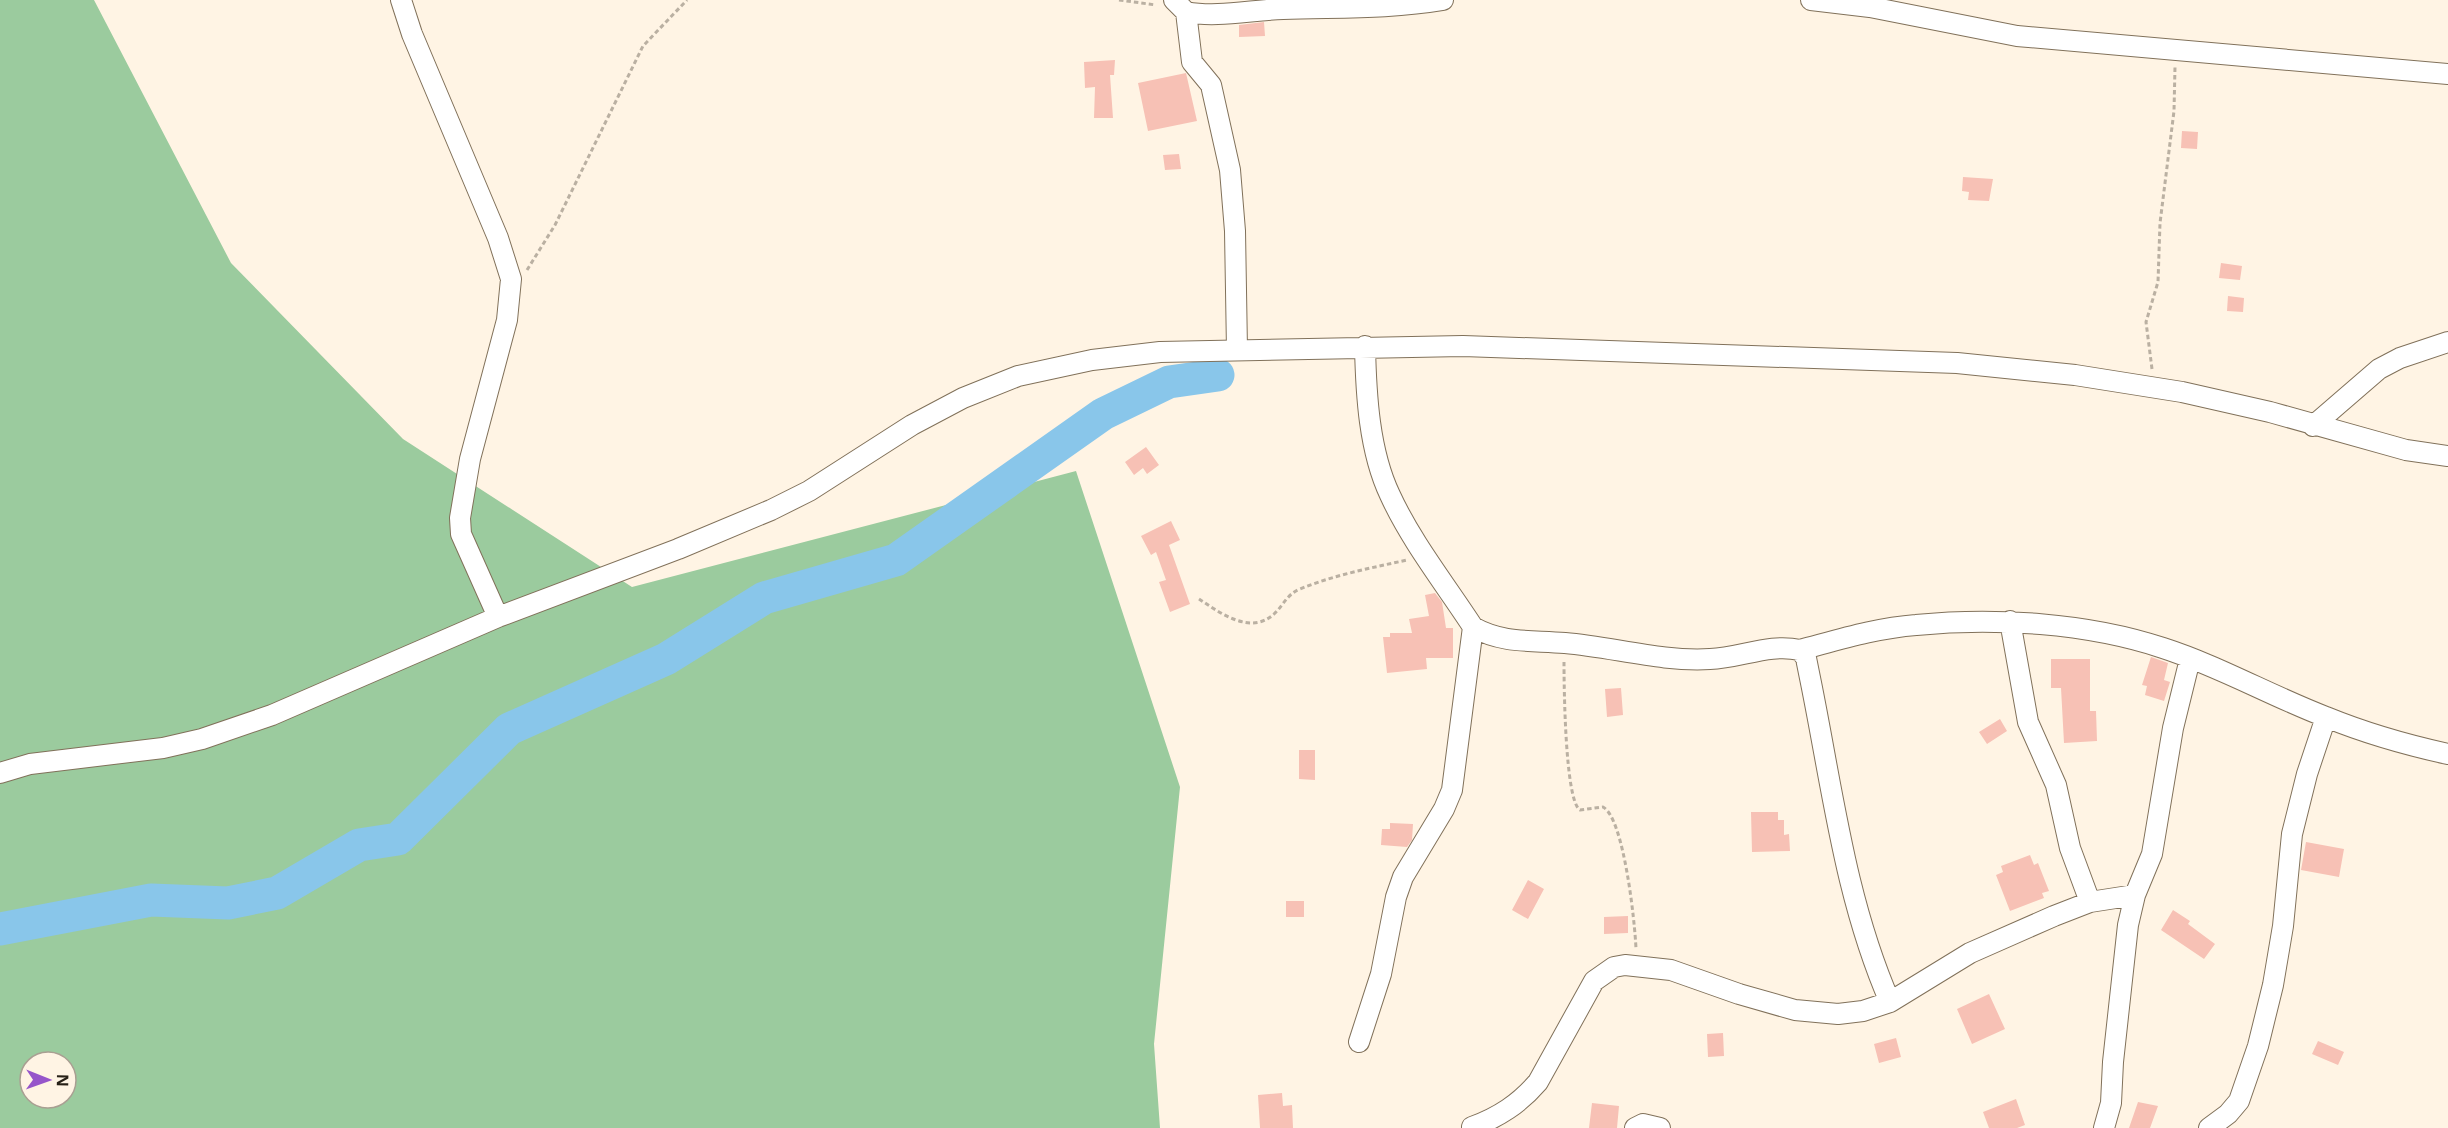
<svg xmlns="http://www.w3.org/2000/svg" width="2448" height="1128" font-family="'Noto Sans',sans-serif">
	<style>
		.forest { fill: #9bcb9e; fill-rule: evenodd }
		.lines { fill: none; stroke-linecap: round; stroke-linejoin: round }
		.river { stroke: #89c6ea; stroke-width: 33 }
		.building { fill: #f7c1b5 }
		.minor-casing { stroke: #81715a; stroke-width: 22 }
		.path { stroke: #bab0a2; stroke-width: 3; stroke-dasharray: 4.5 3; stroke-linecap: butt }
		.minor { stroke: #fff; stroke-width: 20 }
	</style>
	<rect width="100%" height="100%" fill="#fff4e4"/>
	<path class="forest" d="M0,0H94L231,263L403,439L632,587L1076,471L1180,787L1154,1044L1160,1128H0ZM30,1062H66V1098H30Z"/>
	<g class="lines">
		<path class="river" d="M0,929L151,900L228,903L277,893L359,845L398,839L509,729L666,659L764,598L896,560L1103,414L1169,382L1218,375"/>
	</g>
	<path class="building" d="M1264,22L1265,36L1239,37V25Z
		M1115,60L1114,75H1110L1113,118H1094L1095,87L1085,88L1084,62Z
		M1186,73L1197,121L1148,131L1138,83Z
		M2182,131L2198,132L2197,149L2181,148Z
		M1179,154L1181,169L1165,170L1163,155Z
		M1963,177L1993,179L1989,201L1968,200L1969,192L1962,191Z
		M2221,263L2242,266L2240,280L2219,278Z
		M2228,296L2244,298L2243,312L2227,311Z
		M1146,447L1159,465L1147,474L1143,468L1134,475L1125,462Z
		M1171,521L1180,540L1169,545L1190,604L1170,612L1159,582L1166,580L1156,552L1151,555L1141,536Z
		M1435,593L1442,602L1446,628H1453V658H1426L1427,669L1387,673L1383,637H1390V633H1412L1409,619L1429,616L1425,595Z
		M2151,657L2168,663L2164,680L2170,682L2164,701L2145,695L2147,686L2142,685Z
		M2051,659H2090V711H2096L2097,741L2064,743L2061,688H2051Z
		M1621,688L1623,715L1607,717L1605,689Z
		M2000,719L2007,731L1987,744L1979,732Z
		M1299,750H1315V780L1299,779Z
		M1751,812H1778V820H1784V835L1789,834L1790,851L1752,852Z
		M1390,823L1413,824L1412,840L1407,847L1381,845L1382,829H1390Z
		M2306,842L2344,849L2339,877L2301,870Z
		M2030,855L2034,865L2038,863L2049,891L2042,893L2044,898L2010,911L1996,875L2003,872L2001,866Z
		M1528,880L1544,889L1528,919L1512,910Z
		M1286,901H1304V917H1286Z
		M2173,910L2190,921L2188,924L2215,944L2204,959L2161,930Z
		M1628,916V933L1604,934V917Z
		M1989,994L2005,1029L1972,1044L1957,1009Z
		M1723,1033L1724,1056L1708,1057L1707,1034Z
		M1896,1038L1901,1057L1879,1063L1874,1044Z
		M2318,1041L2344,1052L2338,1065L2312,1054Z
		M1282,1093L1283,1106L1292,1105L1293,1128H1260L1258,1095Z
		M2016,1099L2025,1125L2017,1128H1989L1983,1112Z
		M2138,1102L2158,1106L2150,1128H2129Z
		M1592,1103L1619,1106L1617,1128H1589Z"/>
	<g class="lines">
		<g class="minor-casing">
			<path id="minor" d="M401,0L412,34L498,238L511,279L507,320L470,459L460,518L461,534L498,617
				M1174,0L1186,12C1217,18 1251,10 1283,9C1337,7 1390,9 1443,0
				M1811,0L1870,7L2017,36L2448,74
				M1186,12L1192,62L1211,85L1230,170L1235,231L1237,350
				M1365,346C1366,394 1369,451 1390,495C1411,541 1445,584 1473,627C1503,644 1532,640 1565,643C1613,647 1662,662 1710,659C1741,658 1769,643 1800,650L1806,658L1809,673C1832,784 1844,897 1890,1002
				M2313,426L2379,369L2400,358L2448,342
				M2010,621L2028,722L2056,785L2070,848L2090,902
				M1800,650C1838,640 1876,628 1916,625C1994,617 2088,623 2163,648C2219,666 2271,696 2326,717C2365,733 2407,745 2448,754
				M0,773L30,764L163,748L202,739L272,715L498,617L678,549L771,510L809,491L912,425L963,398L1018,376L1092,360L1160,352L1463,346L1957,363L2075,375L2182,392L2270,412L2406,450L2448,456
				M1359,1042L1381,974L1396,897L1403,877L1444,809L1452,790L1473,627
				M1472,1127C1499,1117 1519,1104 1538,1082L1594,981L1614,967L1625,965L1671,970L1739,994L1795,1010L1838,1014L1863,1011L1890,1002L1970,953L2054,916L2090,902L2135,895
				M1635,1128L1643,1124L1660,1128
				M2104,1128L2111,1103L2113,1062L2128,925L2135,895L2152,854L2173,728L2190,659
				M2209,1128L2228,1114L2239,1101L2258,1046L2273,985L2283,926L2292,834L2307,774L2326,717"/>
		</g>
		<path class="path" d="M1119,0L1156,5
			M527,270L555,225L643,46L687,0
			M2152,369L2146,322L2158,282L2160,223L2174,111L2175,67
			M1199,599C1219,612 1250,636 1274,614C1283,606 1287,594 1300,589C1334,575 1371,568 1407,560
			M1564,662C1564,685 1565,801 1580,810L1603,807C1624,818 1635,923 1636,949"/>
		<use href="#minor" class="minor"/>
	</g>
	<g transform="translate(48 1080) rotate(91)"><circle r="28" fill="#fff4e4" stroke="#a99f92" stroke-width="1.5"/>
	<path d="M0-4.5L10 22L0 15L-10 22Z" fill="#9655ca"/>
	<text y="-9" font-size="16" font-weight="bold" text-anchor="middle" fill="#272016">N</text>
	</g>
</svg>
